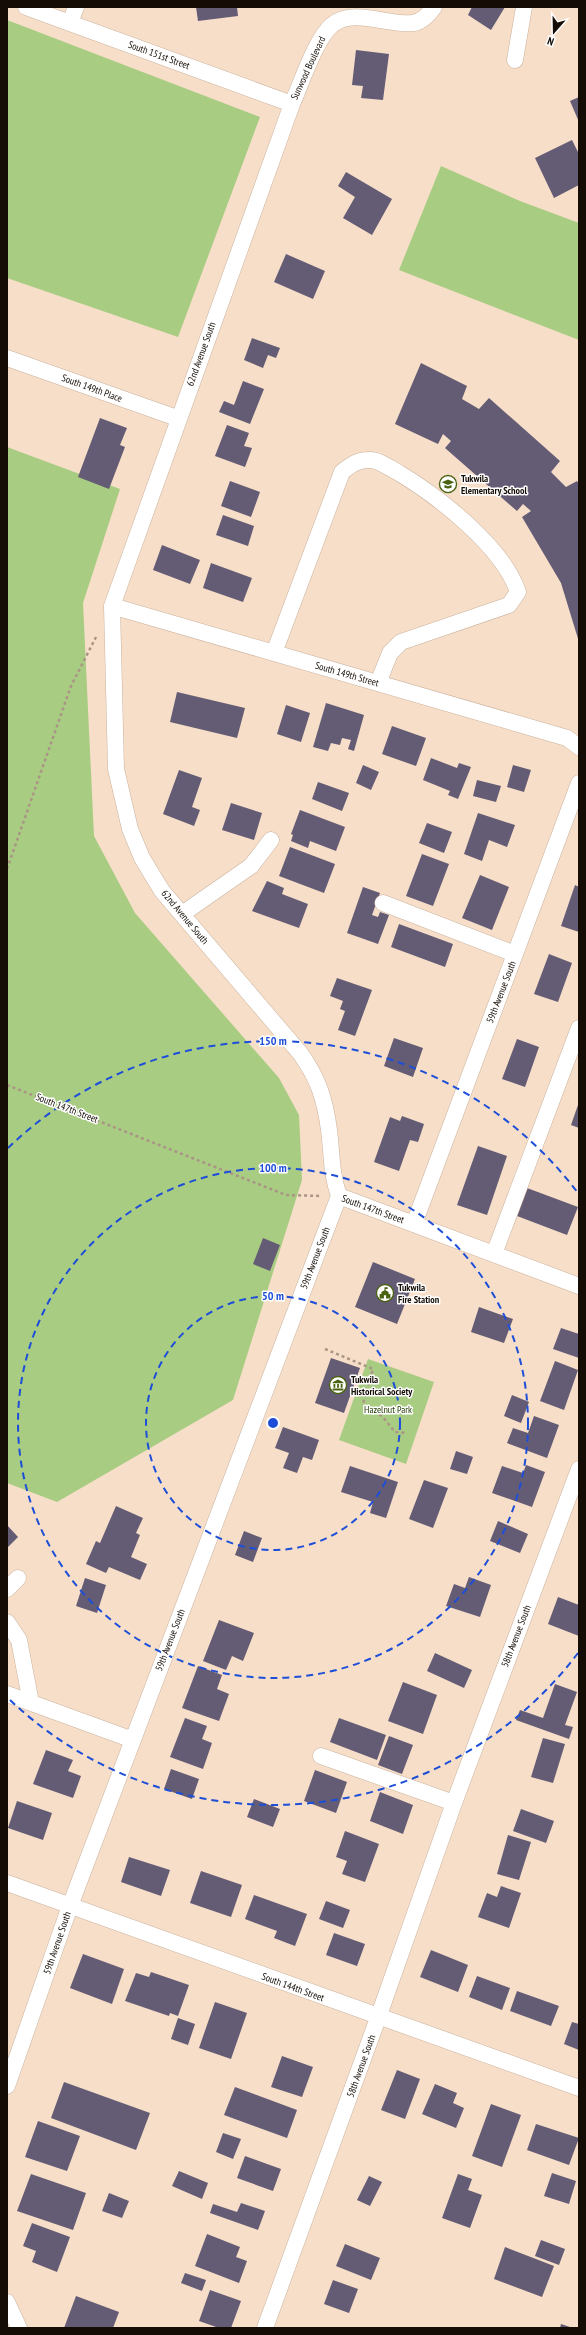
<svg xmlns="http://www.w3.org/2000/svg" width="586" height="2335" font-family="'PT Sans Narrow',sans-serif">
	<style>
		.green { fill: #a9cc83 }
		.building { fill: #645c75 }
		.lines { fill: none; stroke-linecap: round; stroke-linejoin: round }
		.minor-casing { stroke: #cab29e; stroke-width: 17 }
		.path { stroke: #a99585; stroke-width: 2.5; stroke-dasharray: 3 3; stroke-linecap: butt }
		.minor { stroke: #fff; stroke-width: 16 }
		.ring { fill: none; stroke: #1d4ed8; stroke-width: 2; stroke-dasharray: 7 5 }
		.labels { text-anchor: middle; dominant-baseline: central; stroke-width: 3; stroke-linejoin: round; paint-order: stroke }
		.street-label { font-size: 10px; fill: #140c05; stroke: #fff }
		.poi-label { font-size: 10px; font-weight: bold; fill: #140c05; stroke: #fff; text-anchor: start }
		.park-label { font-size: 10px; fill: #243a00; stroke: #fff }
		.centre { fill: #1d4ed8; stroke: #fff; stroke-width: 2 }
		.ring-label { font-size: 12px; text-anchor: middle; font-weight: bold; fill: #1d4ed8; stroke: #fff; stroke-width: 3; stroke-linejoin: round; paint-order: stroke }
	</style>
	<rect width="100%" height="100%" fill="#f7dec8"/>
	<path class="green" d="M7,20L260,117L178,337L7,278Z
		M441,166L520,201L579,223V340L399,270Z
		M7,447L120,489L83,603L94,836L135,913L279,1078L299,1115L302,1180L233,1400L57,1502L7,1483Z
		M368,1359L434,1382L406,1464L339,1440Z"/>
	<path class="building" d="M196,7H237L238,16L198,21Z
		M472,7H505L491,30L468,15Z
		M356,50L389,54L383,100L361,98L363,86L352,85Z
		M579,97V122L570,101Z
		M572,140L579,154V185L554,198L535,158Z
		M346,172L392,199L372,235L343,218L355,197L338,186Z
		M286,254L325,271L313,299L274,282Z
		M252,338L280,348L276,358L268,355L263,368L244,360Z
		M421,363L467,386L462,399L479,409L489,398L560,461L551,472L566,487L577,481L579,484V642L561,583L522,517L531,511L523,504L517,511L445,448L451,441L443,434L438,444L395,424Z
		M243,381L264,389L250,424L219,412L224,401L234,405Z
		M100,418L127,428L120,445L125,447L109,489L78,477Z
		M227,425L249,433L244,446L252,448L245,467L215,456Z
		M230,481L260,492L251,517L221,506Z
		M223,515L254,526L248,546L216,535Z
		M162,545L200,560L190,584L153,570Z
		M211,563L252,578L243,602L203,588Z
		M177,692L245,708L237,738L170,722Z
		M326,703L364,715L354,751L348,749L351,740L342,738L340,745L331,743L328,751L313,747Z
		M286,705L310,713L301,742L277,734Z
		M392,726L426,738L416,766L382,754Z
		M431,758L457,768L459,763L471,767L458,799L448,795L450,791L423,780Z
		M363,765L379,772L371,790L356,783Z
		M513,765L531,770L524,792L507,787Z
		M179,770L202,778L192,807L200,810L194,826L163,814Z
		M477,780L501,786L496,802L473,796Z
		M318,782L349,793L342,811L312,799Z
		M231,803L262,813L254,840L222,830Z
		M300,810L345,827L336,851L310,841L308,848L291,841L293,835L291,834Z
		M478,813L515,825L507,847L489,840L482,861L464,854Z
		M427,823L452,832L444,853L419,843Z
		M290,847L335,864L324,893L279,876Z
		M422,854L449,864L433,906L406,896Z
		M480,875L509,887L492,930L462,918Z
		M267,881L284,888L282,894L308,904L299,928L252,911Z
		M575,885L579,887V932L561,926Z
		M363,887L380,893L372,915L378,917L380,912L389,915L378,944L347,933Z
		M399,924L453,944L445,967L391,947Z
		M549,954L572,963L558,1002L534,994Z
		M337,978L372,990L355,1036L338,1030L345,1011L340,1009L343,1001L330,996Z
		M394,1038L423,1048L413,1077L384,1066Z
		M517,1039L539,1047L525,1087L502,1079Z
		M579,1102V1128L571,1125Z
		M402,1116L424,1124L418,1142L410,1140L399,1171L374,1162L390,1117L400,1121Z
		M478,1146L507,1156L487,1215L457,1205Z
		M527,1188L578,1207L567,1235L517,1216Z
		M263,1238L280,1245L270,1271L253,1264Z
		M373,1262L415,1279L397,1324L355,1307Z
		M479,1307L513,1319L504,1343L471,1332Z
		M561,1328L579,1334V1358L553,1349Z
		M331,1358L360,1368L344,1413L315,1403Z
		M555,1361L578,1370L564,1410L540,1401Z
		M512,1395L529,1402L521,1423L504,1416Z
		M534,1416L559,1425L547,1458L507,1443L513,1428L528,1433Z
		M283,1427L319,1440L312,1460L303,1457L297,1473L283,1468L289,1453L275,1448Z
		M456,1451L473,1457L467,1474L450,1469Z
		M526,1465L545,1472L532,1507L492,1493L502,1466L523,1473Z
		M350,1466L398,1482L386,1518L370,1513L373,1502L341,1492Z
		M424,1480L448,1488L433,1528L409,1519Z
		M116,1506L143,1518L136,1533L140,1535L131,1557L147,1564L140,1580L109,1567L106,1573L86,1564L96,1541L100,1543Z
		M498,1521L528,1534L520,1553L490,1541Z
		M7,1525L18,1537L7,1548Z
		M244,1531L262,1538L253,1562L235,1555Z
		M469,1577L491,1585L480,1617L446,1606L454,1584L465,1588Z
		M85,1578L106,1585L97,1613L76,1606Z
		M558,1597L579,1605V1636L548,1624Z
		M219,1620L254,1633L243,1661L232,1656L226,1670L203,1661Z
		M435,1653L472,1670L464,1688L427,1671Z
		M198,1666L222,1675L217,1689L229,1694L219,1721L182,1708Z
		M403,1682L437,1695L423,1734L388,1721Z
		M555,1684L577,1692L565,1725L573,1727L569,1739L516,1720L520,1710L543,1718Z
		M185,1718L207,1726L202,1739L212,1743L203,1769L170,1757Z
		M339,1718L386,1735L377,1760L330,1742Z
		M389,1736L413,1745L402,1774L378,1765Z
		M543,1738L565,1744L553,1783L531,1777Z
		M46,1750L73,1760L68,1771L81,1776L73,1798L33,1784Z
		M171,1769L199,1779L192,1799L164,1789Z
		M315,1770L347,1782L336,1813L304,1801Z
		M380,1792L413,1805L403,1834L370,1821Z
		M254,1799L280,1809L273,1827L247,1817Z
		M17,1801L52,1813L43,1840L8,1828Z
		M521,1809L554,1821L546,1843L513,1831Z
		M345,1831L379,1844L365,1882L342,1874L347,1861L336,1857Z
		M508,1835L531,1842L519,1880L497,1874Z
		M129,1857L170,1870L161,1896L121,1882Z
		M201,1871L242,1885L231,1917L190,1903Z
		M501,1886L521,1893L509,1928L478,1917L487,1893L497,1897Z
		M254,1895L307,1914L295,1946L274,1938L277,1931L245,1919Z
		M326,1901L350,1910L343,1928L319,1919Z
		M334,1933L365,1944L357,1966L326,1955Z
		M431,1950L468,1965L458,1992L420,1977Z
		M83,1954L124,1969L112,2004L70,1988Z
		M151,1972L189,1985L178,2016L170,2013L169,2016L125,2001L136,1973L149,1977Z
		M477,1976L510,1988L502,2010L469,1997Z
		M517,1991L559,2006L551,2026L510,2011Z
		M215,2002L247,2013L231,2059L199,2048Z
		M178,2018L195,2024L188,2045L171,2039Z
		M572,2022L579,2024V2050L564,2044Z
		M282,2056L313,2067L302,2097L271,2087Z
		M397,2070L420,2079L405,2119L381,2110Z
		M64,2082L150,2113L136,2150L51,2118Z
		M435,2084L457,2093L453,2103L464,2108L456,2128L422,2114Z
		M235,2087L297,2110L287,2138L224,2115Z
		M491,2104L521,2115L502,2167L472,2156Z
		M38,2121L80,2136L67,2171L25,2157Z
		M536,2124L579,2138L569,2165L527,2150Z
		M223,2133L241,2139L233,2159L216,2152Z
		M245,2156L281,2169L273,2191L237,2178Z
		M179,2171L208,2183L202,2199L172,2186Z
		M552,2173L576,2181L569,2204L544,2196Z
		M31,2174L86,2193L73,2230L17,2211Z
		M458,2174L472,2179L468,2190L482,2195L470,2228L442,2218Z
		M369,2176L382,2182L370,2206L357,2200Z
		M109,2193L129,2201L122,2218L102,2211Z
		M241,2203L265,2211L258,2230L210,2213L213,2204L237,2212Z
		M32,2223L70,2237L57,2272L32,2262L36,2251L23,2246Z
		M207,2234L240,2247L236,2257L247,2261L239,2283L195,2266Z
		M541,2240L565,2249L559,2265L535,2256Z
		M345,2244L380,2258L371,2280L336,2266Z
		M505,2247L554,2266L542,2297L494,2279Z
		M185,2273L206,2280L202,2291L181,2283Z
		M333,2280L358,2289L349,2313L324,2304Z
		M210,2290L241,2301L231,2328H219L199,2321Z
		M76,2296L119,2312L113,2328H64Z
		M561,2324L573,2328H560Z"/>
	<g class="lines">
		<g class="minor-casing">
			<path id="minor" d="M26,7L292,104
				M70,23L76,7
				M515,60L524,7
				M7,358L177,418
				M112,606L567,738L579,747
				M274,653L342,472C351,465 357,460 369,460C378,459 391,469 399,473C439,497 503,547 518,592L509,605L401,642L390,653L378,683
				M383,903L515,954
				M182,914L251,866L271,840
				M339,1196C331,1174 332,1153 329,1130C325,1099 318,1078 300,1053L162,891L142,858L130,829L116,769L112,606L292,104C301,84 316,38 332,25C353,7 388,26 413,23C422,22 429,14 434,7
				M339,1196L579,1286
				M414,1224L579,783
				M494,1254L579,1028
				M7,1589L18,1578
				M7,1622L19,1640L31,1703
				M7,1694L133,1740
				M321,1756L454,1803
				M7,1883L579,2088
				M7,2086L70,1906L339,1196
				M7,2302L19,2328
				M265,2328L378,2018L454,1803L579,1469"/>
		</g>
		<path class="path" d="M7,869L71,686L96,637
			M7,1085L286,1195L322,1196
			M325,1349L373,1369L363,1404L370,1410L382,1416L395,1432L406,1433"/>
		<use href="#minor" class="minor"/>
	</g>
	<g class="ring">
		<circle cx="273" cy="1423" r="127"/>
		<circle cx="273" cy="1423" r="255"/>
		<path d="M578 1653A382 382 0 0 1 8 1698M8 1148A382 382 0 0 1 578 1193"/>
	</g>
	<defs>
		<g id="school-ring" transform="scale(0.9)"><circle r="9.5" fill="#fff" stroke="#4a6311" stroke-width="1.5"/><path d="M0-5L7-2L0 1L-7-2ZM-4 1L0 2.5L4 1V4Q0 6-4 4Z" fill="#4a6311"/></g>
		<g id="civic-ring" transform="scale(0.9)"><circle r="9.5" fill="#fff" stroke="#4a6311" stroke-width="1.5"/><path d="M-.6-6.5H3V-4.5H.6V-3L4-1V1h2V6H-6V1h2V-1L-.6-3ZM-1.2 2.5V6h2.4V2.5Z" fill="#4a6311"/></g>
		<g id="museum-ring" transform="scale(0.9)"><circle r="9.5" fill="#fff" stroke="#4a6311" stroke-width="1.5"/><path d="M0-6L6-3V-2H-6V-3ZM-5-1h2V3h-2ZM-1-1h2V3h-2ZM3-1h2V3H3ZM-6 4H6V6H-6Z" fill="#4a6311"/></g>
	</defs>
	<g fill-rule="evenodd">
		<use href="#school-ring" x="448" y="484"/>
		<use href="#civic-ring" x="385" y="1293"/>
		<use href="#museum-ring" x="338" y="1385"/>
	</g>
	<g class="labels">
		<g class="street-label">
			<text transform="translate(159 55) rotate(20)">South 151st Street</text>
			<text transform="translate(308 68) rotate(-65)">Sunwood Boulevard</text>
			<text transform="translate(201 354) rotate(-70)">62nd Avenue South</text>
			<text transform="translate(92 388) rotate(20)">South 149th Place</text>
			<text transform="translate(347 674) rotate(16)">South 149th Street</text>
			<text transform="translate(185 917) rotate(50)">62nd Avenue South</text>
			<text transform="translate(501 992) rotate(-69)">59th Avenue South</text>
			<text transform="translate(67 1108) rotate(21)">South 147th Street</text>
			<text transform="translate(373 1209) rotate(20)">South 147th Street</text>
			<text transform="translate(315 1258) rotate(-69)">59th Avenue South</text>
			<text transform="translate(516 1636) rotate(-69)">58th Avenue South</text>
			<text transform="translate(170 1640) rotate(-69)">59th Avenue South</text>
			<text transform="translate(57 1943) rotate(-71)">59th Avenue South</text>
			<text transform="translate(293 1987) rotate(20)">South 144th Street</text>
			<text transform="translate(361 2066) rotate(-70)">58th Avenue South</text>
		</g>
		<g class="poi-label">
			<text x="461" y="478">Tukwila<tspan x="461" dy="12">Elementary School</tspan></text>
			<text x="398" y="1287">Tukwila<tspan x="398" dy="12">Fire Station</tspan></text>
			<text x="351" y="1379">Tukwila<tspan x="351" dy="12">Historical Society</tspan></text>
		</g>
		<g class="park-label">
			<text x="388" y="1409">Hazelnut Park</text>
		</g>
	</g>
	<circle cx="273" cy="1423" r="6" class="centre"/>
	<g class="ring-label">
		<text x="273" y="1045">150 m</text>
		<text x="273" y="1172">100 m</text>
		<text x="273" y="1300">50 m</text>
	</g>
	<rect width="586" height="2335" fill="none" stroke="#140c05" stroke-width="16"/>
	<g transform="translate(554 32) rotate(200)" stroke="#ffffff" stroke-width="3" paint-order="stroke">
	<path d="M0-3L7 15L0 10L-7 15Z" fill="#140c05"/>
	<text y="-6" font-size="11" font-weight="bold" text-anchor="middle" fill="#140c05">N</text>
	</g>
</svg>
